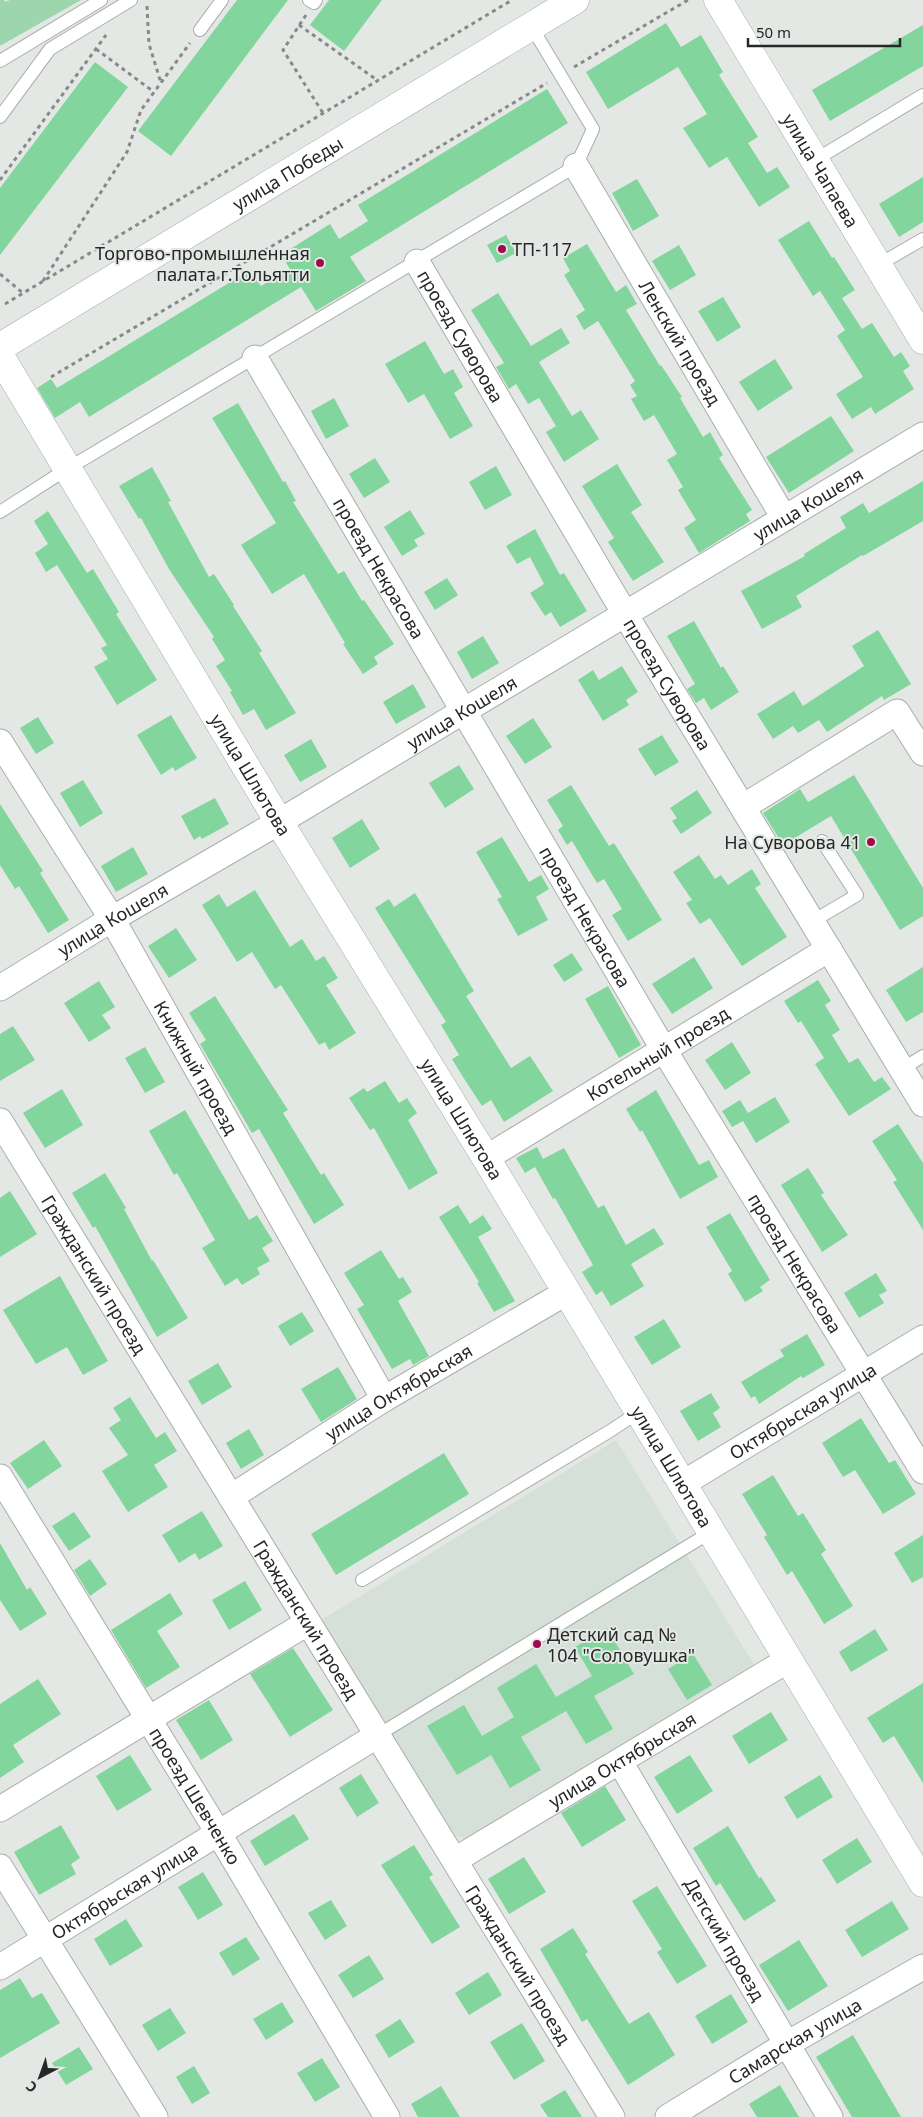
<svg xmlns="http://www.w3.org/2000/svg" width="923" height="2117" font-family="'Noto Sans',sans-serif">
	<style>
		.built { fill: #d5e0d8 }
		.green { fill: #9dd5ac }
		.building { fill: #82d59c }
		.lines { fill: none; stroke-linecap: round; stroke-linejoin: round }
		.lane-casing { stroke: #a9aeaa; stroke-width: 14 }
		.street-casing { stroke: #a9aeaa; stroke-width: 27 }
		.secondary-casing { stroke: #a9aeaa; stroke-width: 29 }
		.path { stroke: #878a88; stroke-width: 3; stroke-dasharray: 4 4; stroke-linecap: butt }
		.lane { stroke: #fff; stroke-width: 12 }
		.street { stroke: #fff; stroke-width: 25 }
		.secondary { stroke: #fff; stroke-width: 28 }
		.poi-dot { fill: #a00a4e; stroke: #e4e8e5; stroke-width: 2 }
		.labels { text-anchor: middle; dominant-baseline: central; stroke-width: 4; stroke-linejoin: round; paint-order: stroke }
		.street-label { font-size: 18px; fill: #262827; stroke: #e4e8e5 }
		.poi-label { font-size: 18px; fill: #262827; stroke: #e4e8e5; text-anchor: start }
	</style>
	<rect width="100%" height="100%" fill="#e4e8e5"/>
	<path class="built" d="M616,1440L755,1666L469,1840L445,1832L318,1622Z"/>
	<path class="green" d="M0,0H4L5,2L10,0H81L0,46Z"/>
	<path class="building" d="M237,0H288L171,156L138,131Z
		M329,0H382L344,51L310,25Z
		M666,23L681,47L701,35L723,72L719,75L758,137L748,143L767,173L777,167L790,187L759,207L727,157L709,168L683,128L707,114L678,67L608,109L586,72Z
		M923,25V66L830,121L812,90Z
		M95,62L128,87L0,255V188Z
		M547,89L568,123L350,257L366,281L316,311L301,287L89,417L80,402L55,418L37,388L51,379L57,388L250,270L261,286L290,269L281,255L330,224L339,239L368,221L358,205Z
		M923,177V222L899,237L879,204Z
		M637,179L659,216L633,231L612,193Z
		M809,221L832,258L834,257L855,290L842,298L862,329L872,323L894,357L901,352L910,366L903,371L914,389L875,414L871,407L852,419L836,394L863,377L837,336L845,330L820,291L813,296L778,240Z
		M506,235L516,253L497,263L487,245Z
		M587,244L616,292L626,285L637,304L626,310L660,366L661,365L682,397L680,398L703,437L710,432L723,455L719,458L752,510L746,514L750,521L699,553L684,528L696,520L678,490L683,487L667,460L677,454L654,415L644,421L631,399L637,396L630,385L635,381L598,321L584,330L576,316L585,310L564,275L570,271L563,258Z
		M679,245L696,275L670,290L652,261Z
		M498,293L531,346L561,328L570,343L539,362L572,416L581,410L599,439L564,462L546,432L556,426L539,398L528,404L516,384L509,389L496,367L504,363L471,310Z
		M723,297L741,327L717,342L698,311Z
		M425,341L444,374L453,369L463,387L454,393L473,426L450,439L424,394L408,403L385,364Z
		M775,359L793,388L758,411L739,382Z
		M334,398L349,426L326,439L311,411Z
		M238,403L283,482L285,481L296,501L293,502L338,574L344,571L362,601L364,600L394,644L374,657L378,664L363,674L343,644L345,643L304,574L272,594L241,545L276,523L212,418Z
		M831,416L854,451L789,493L766,457Z
		M375,458L390,482L364,498L349,474Z
		M617,464L642,505L631,512L664,562L633,581L608,542L614,538L582,486Z
		M496,466L512,495L485,510L469,482Z
		M152,467L171,501L168,502L209,577L214,574L234,605L233,606L262,651L259,653L296,713L266,730L254,709L243,715L230,692L232,691L216,666L225,660L212,639L214,637L169,569L141,518L139,519L119,486Z
		M923,481V521L863,556L862,555L796,596L802,607L762,629L741,591L805,556L804,554L846,528L840,517L863,503L869,513Z
		M410,510L425,534L414,540L418,546L402,556L384,527Z
		M48,511L87,573L93,569L119,612L116,614L157,680L117,705L94,667L108,659L101,648L107,645L57,565L46,572L35,553L48,544L34,521Z
		M535,529L560,575L564,573L587,611L560,627L551,612L545,616L530,593L544,584L530,557L517,564L506,546Z
		M447,578L458,595L435,610L424,592Z
		M694,621L721,668L723,666L739,692L711,710L704,698L696,703L687,689L695,684L667,636Z
		M878,630L911,684L884,700L882,696L827,732L819,720L798,733L793,726L773,739L757,714L794,691L803,706L864,666L852,646Z
		M483,636L499,663L472,679L457,652Z
		M622,666L638,692L626,700L629,705L603,721L578,680L593,670L599,680Z
		M413,684L426,707L396,724L383,702Z
		M171,715L197,758L175,771L173,767L161,775L137,735Z
		M38,717L54,743L36,754L20,728Z
		M533,718L552,747L525,764L506,736Z
		M662,735L679,762L655,776L638,749Z
		M311,739L327,767L300,782L284,755Z
		M459,765L474,789L445,808L429,783Z
		M854,775L923,888V916L900,930L831,816L783,845L763,813L800,789L808,802Z
		M83,780L103,813L80,827L60,793Z
		M571,785L609,846L614,843L662,920L628,941L612,915L622,909L604,879L597,883L572,841L567,845L558,830L563,826L547,800Z
		M697,790L712,813L681,834L672,821L677,818L670,808Z
		M215,798L229,824L202,839L200,836L194,840L181,816Z
		M0,804L43,871L40,873L69,920L48,933L19,886L15,889L0,865Z
		M362,819L380,849L350,868L332,838Z
		M502,837L529,882L541,875L549,889L536,897L548,920L518,936L497,899L502,897L476,852Z
		M133,847L148,874L116,892L101,866Z
		M699,855L715,879L721,875L728,885L752,869L761,884L755,888L787,937L742,966L710,918L700,924L686,903L692,900L673,872Z
		M255,890L290,947L302,939L316,961L324,956L338,978L326,985L356,1033L329,1050L325,1042L319,1045L281,985L275,989L252,952L237,962L202,905L219,894L227,907Z
		M415,893L474,991L466,996L511,1068L530,1056L553,1091L504,1122L491,1100L482,1106L463,1077L452,1059L459,1055L441,1025L446,1022L375,908L389,899L394,907Z
		M176,928L197,960L169,978L148,946Z
		M572,953L583,970L564,982L553,965Z
		M694,957L713,988L672,1014L652,984Z
		M923,967V1012L906,1022L886,990Z
		M818,980L831,1001L825,1005L840,1030L832,1035L849,1063L858,1058L874,1082L882,1077L891,1089L849,1116L815,1064L824,1058L801,1021L798,1023L784,1001Z
		M99,981L115,1007L102,1015L111,1028L89,1042L64,1003Z
		M608,986L641,1045L619,1058L585,999Z
		M215,996L288,1110L283,1113L321,1175L324,1173L344,1205L314,1224L259,1129L252,1133L200,1044L206,1040L189,1013Z
		M13,1026L35,1060L0,1081V1034Z
		M732,1042L751,1073L725,1090L705,1060Z
		M145,1047L165,1082L145,1093L125,1058Z
		M385,1081L399,1103L407,1098L417,1113L408,1120L438,1173L409,1190L374,1128L370,1130L349,1098L364,1088L367,1092Z
		M62,1089L83,1125L45,1148L23,1113Z
		M656,1090L699,1165L709,1160L718,1177L680,1199L642,1130L640,1132L626,1109Z
		M775,1097L790,1122L756,1143L743,1121L732,1127L722,1111L740,1100L748,1113Z
		M185,1110L249,1220L257,1215L273,1241L262,1248L270,1261L257,1268L260,1274L242,1285L237,1278L225,1286L202,1248L215,1240L177,1173L174,1175L149,1131Z
		M898,1124L923,1163V1230L893,1182L897,1180L872,1141Z
		M537,1147L543,1159L564,1148L598,1208L604,1205L626,1245L654,1228L664,1244L631,1264L644,1286L611,1306L602,1291L596,1295L582,1272L593,1265L555,1198L553,1199L535,1167L525,1173L516,1158Z
		M808,1168L824,1193L821,1195L848,1235L822,1252L781,1185Z
		M105,1173L126,1208L124,1209L152,1261L153,1260L188,1318L157,1337L95,1226L93,1228L72,1193Z
		M10,1191L37,1234L0,1257V1198Z
		M458,1205L470,1224L483,1215L492,1229L478,1237L515,1301L494,1312L477,1283L479,1282L439,1217Z
		M730,1213L770,1280L760,1287L763,1291L745,1302L728,1274L732,1271L706,1227Z
		M381,1250L399,1279L403,1277L412,1292L398,1301L429,1356L413,1365L410,1359L392,1369L357,1309L364,1305L344,1273Z
		M876,1273L887,1291L879,1295L884,1303L859,1318L844,1293Z
		M60,1276L108,1361L83,1375L67,1347L36,1364L3,1310Z
		M302,1312L314,1331L290,1346L278,1326Z
		M664,1319L681,1347L652,1365L634,1337Z
		M807,1334L825,1365L803,1378L801,1376L759,1404L755,1396L751,1398L741,1382L784,1356L780,1350Z
		M218,1363L232,1387L202,1405L188,1381Z
		M338,1367L357,1399L321,1422L301,1389Z
		M711,1393L720,1408L713,1413L721,1427L698,1441L680,1411Z
		M130,1397L156,1438L165,1432L177,1451L154,1465L168,1487L128,1512L102,1471L128,1455L109,1428L121,1420L113,1408Z
		M861,1418L889,1463L895,1460L916,1494L883,1514L855,1470L843,1477L822,1443Z
		M249,1429L264,1455L241,1469L226,1443Z
		M44,1440L62,1466L28,1489L10,1463Z
		M444,1453L469,1494L336,1575L311,1534Z
		M773,1475L798,1516L803,1513L826,1550L821,1554L853,1606L824,1624L792,1571L787,1575L764,1537L767,1535L742,1494Z
		M202,1511L223,1546L199,1560L195,1553L179,1563L162,1535Z
		M74,1512L91,1537L69,1551L52,1526Z
		M923,1535V1577L912,1583L894,1553Z
		M0,1543L27,1590L30,1587L47,1614L20,1631L0,1600Z
		M90,1559L107,1584L90,1596L74,1570Z
		M245,1581L262,1610L229,1630L212,1600Z
		M170,1593L183,1614L157,1631L180,1667L146,1688L111,1630Z
		M607,1628L634,1674L594,1696L613,1729L586,1744L566,1711L521,1737L541,1770L510,1788L491,1755L457,1775L427,1726L464,1705L482,1736L514,1717L497,1688L536,1664L556,1697L592,1676L575,1647Z
		M875,1629L888,1650L851,1672L839,1652Z
		M293,1648L333,1710L290,1737L250,1674Z
		M693,1654L712,1685L687,1700L668,1669Z
		M38,1679L61,1714L13,1745L24,1762L0,1778V1704Z
		M923,1683V1783L894,1736L883,1743L867,1718Z
		M209,1700L233,1740L201,1760L176,1720Z
		M771,1712L788,1740L749,1764L732,1736Z
		M130,1755L152,1790L117,1811L96,1776Z
		M690,1755L713,1791L677,1814L654,1777Z
		M361,1774L379,1803L357,1817L339,1788Z
		M820,1775L833,1797L797,1819L784,1797Z
		M605,1786L626,1820L582,1847L561,1813Z
		M294,1814L309,1839L265,1866L250,1841Z
		M61,1825L80,1858L71,1864L76,1874L39,1895L14,1852Z
		M728,1826L759,1878L761,1877L776,1901L744,1921L720,1883L716,1886L693,1848Z
		M857,1838L872,1862L837,1884L822,1860Z
		M414,1845L433,1875L429,1877L460,1927L432,1944L381,1865Z
		M524,1857L546,1892L509,1914L488,1879Z
		M203,1872L223,1905L198,1920L178,1887Z
		M657,1886L707,1966L677,1984L657,1952L662,1949L632,1901Z
		M331,1900L347,1926L325,1940L308,1913Z
		M892,1901L909,1929L862,1957L845,1930Z
		M126,1919L143,1946L110,1966L94,1939Z
		M573,1928L588,1952L585,1954L629,2024L649,2012L675,2055L628,2085L587,2019L582,2022L540,1949Z
		M246,1937L260,1959L233,1976L219,1953Z
		M799,1940L828,1986L788,2011L759,1965Z
		M369,1955L384,1979L353,1998L338,1975Z
		M488,1972L502,1995L469,2015L455,1993Z
		M20,1978L32,1998L42,1993L60,2023L0,2058V1990Z
		M731,1994L748,2022L712,2044L695,2016Z
		M282,2002L294,2022L266,2040L253,2019Z
		M170,2008L186,2033L158,2051L142,2025Z
		M400,2019L415,2042L389,2058L375,2035Z
		M522,2023L545,2061L514,2080L490,2042Z
		M853,2035L901,2117H852L816,2057Z
		M79,2047L93,2069L66,2085L52,2063Z
		M322,2058L340,2087L315,2102L297,2073Z
		M194,2066L210,2093L192,2104L176,2077Z
		M780,2085L799,2117H757L749,2104Z
		M441,2086L460,2117H418L411,2104Z
		M565,2090L582,2117H548L540,2105Z"/>
	<g class="lines">
		<g class="lane-casing">
			<path id="lane" d="M309,0L314,3L316,0
				M200,30L222,0
				M0,61L101,0
				M0,117L50,49L131,0
				M815,160L923,95
				M878,265L923,239
				M0,512L67,469L576,166L593,129L531,26
				M813,921L857,895L822,841
				M902,1069L923,1056
				M362,1580L610,1431L639,1412
				M378,1735L711,1532"/>
		</g>
		<g class="street-casing">
			<g id="street">
				<path id="s1" d="M576,166L784,518"/>
				<path id="s2" d="M417,262L625,614L923,1104"/>
				<path id="s3" d="M255,358L664,1050L923,1471"/>
				<path id="s4" d="M0,742L112,919L384,1399"/>
				<path d="M743,807L897,712L923,753"/>
				<path id="s5" d="M0,988L112,919L279,822L923,435"/>
				<path id="s6" d="M0,1121L612,2117"/>
				<path id="s7" d="M486,1158L829,949"/>
				<path id="s8" d="M0,1477L219,1834L387,2117"/>
				<path id="s9" d="M682,1484L923,1338"/>
				<path id="s10" d="M231,1497L384,1399L567,1292"/>
				<path id="s11" d="M620,1762L830,2117"/>
				<path d="M0,1809L307,1623"/>
				<path id="s12" d="M455,1860L788,1660"/>
				<path d="M0,1867L155,2117"/>
				<path id="s13" d="M0,1967L378,1735"/>
				<path id="s14" d="M668,2117L787,2044L923,1967"/>
			</g>
		</g>
		<g class="secondary-casing">
			<g id="secondary">
				<path id="s15" d="M718,0L923,340"/>
				<path id="s16" d="M0,347L575,0"/>
				<path id="s17" d="M0,356L279,822L486,1158L923,1883"/>
			</g>
		</g>
		<path class="path" d="M147,6L149,44L161,83
			M306,15L283,50L323,113
			M299,25L377,80
			M96,49L154,92
			M574,67L688,0
			M0,180L106,35
			M0,274L23,293
			M43,281L127,152L141,110L190,43
			M5,304L512,0
			M51,377L547,83"/>
		<use href="#lane" class="lane"/>
		<use href="#street" class="street"/>
		<use href="#secondary" class="secondary"/>
	</g>
	<g class="poi-dot">
		<circle cx="502" cy="249" r="5"/>
		<circle cx="320" cy="263" r="5"/>
		<circle cx="871" cy="842" r="5"/>
		<circle cx="537" cy="1644" r="5"/>
	</g>
	<g class="labels">
		<g class="street-label">
			<text stroke="none"><textPath href="#s15" startOffset="199">улица Чапаева</textPath></text>
			<text stroke="none"><textPath href="#s16" startOffset="336">улица Победы</textPath></text>
			<text stroke="none"><textPath href="#s2" startOffset="86">проезд Суворова</textPath></text>
			<text stroke="none"><textPath href="#s1" startOffset="205">Ленский проезд</textPath></text>
			<text stroke="none"><textPath href="#s5" startOffset="942">улица Кошеля</textPath></text>
			<text stroke="none"><textPath href="#s3" startOffset="244">проезд Некрасова</textPath></text>
			<text stroke="none"><textPath href="#s2" startOffset="491">проезд Суворова</textPath></text>
			<text stroke="none"><textPath href="#s5" startOffset="538">улица Кошеля</textPath></text>
			<text stroke="none"><textPath href="#s17" startOffset="488">улица Шлютова</textPath></text>
			<text stroke="none"><textPath href="#s3" startOffset="649">проезд Некрасова</textPath></text>
			<text stroke="none"><textPath href="#s5" startOffset="132">улица Кошеля</textPath></text>
			<text stroke="none"><textPath href="#s7" startOffset="201">Котельный проезд</textPath></text>
			<text stroke="none"><textPath href="#s4" startOffset="380">Книжный проезд</textPath></text>
			<text stroke="none"><textPath href="#s17" startOffset="892">улица Шлютова</textPath></text>
			<text stroke="none"><textPath href="#s3" startOffset="1054">проезд Некрасова</textPath></text>
			<text stroke="none"><textPath href="#s6" startOffset="180">Гражданский проезд</textPath></text>
			<text stroke="none"><textPath href="#s10" startOffset="198">улица Октябрьская</textPath></text>
			<text stroke="none"><textPath href="#s9" startOffset="141">Октябрьская улица</textPath></text>
			<text stroke="none"><textPath href="#s17" startOffset="1298">улица Шлютова</textPath></text>
			<text stroke="none"><textPath href="#s6" startOffset="585">Гражданский проезд</textPath></text>
			<text stroke="none"><textPath href="#s12" startOffset="195">улица Октябрьская</textPath></text>
			<text stroke="none"><textPath href="#s8" startOffset="374">проезд Шевченко</textPath></text>
			<text stroke="none"><textPath href="#s13" startOffset="146">Октябрьская улица</textPath></text>
			<text stroke="none"><textPath href="#s11" startOffset="206">Детский проезд</textPath></text>
			<text stroke="none"><textPath href="#s6" startOffset="990">Гражданский проезд</textPath></text>
			<text stroke="none"><textPath href="#s14" startOffset="148">Самарская улица</textPath></text>
		</g>
		<g class="poi-label">
			<text x="512" y="249">ТП-117</text>
			<text x="310" y="253" text-anchor="end">Торгово-промышленная<tspan x="310" dy="21">палата г.Тольятти</tspan></text>
			<text x="861" y="842" text-anchor="end">На Суворова 41</text>
			<text x="547" y="1634">Детский сад №<tspan x="547" dy="21">104 "Соловушка"</tspan></text>
		</g>
	</g>
	<g transform="translate(40 2077) rotate(221)" stroke="#e4e8e5" stroke-width="4" paint-order="stroke">
	<path d="M0-4L9 19L0 12L-9 19Z" fill="#262827"/>
	<text y="-8" font-size="14" font-weight="bold" text-anchor="middle" fill="#262827">С</text>
	</g>
	<path d="M748 38v8h152v-8" fill="none" stroke="#262827" stroke-width="2.5"/>
	<text x="756" y="38" font-size="15" fill="#262827" stroke="#e4e8e5" stroke-width="4" paint-order="stroke">50 m</text>
</svg>
